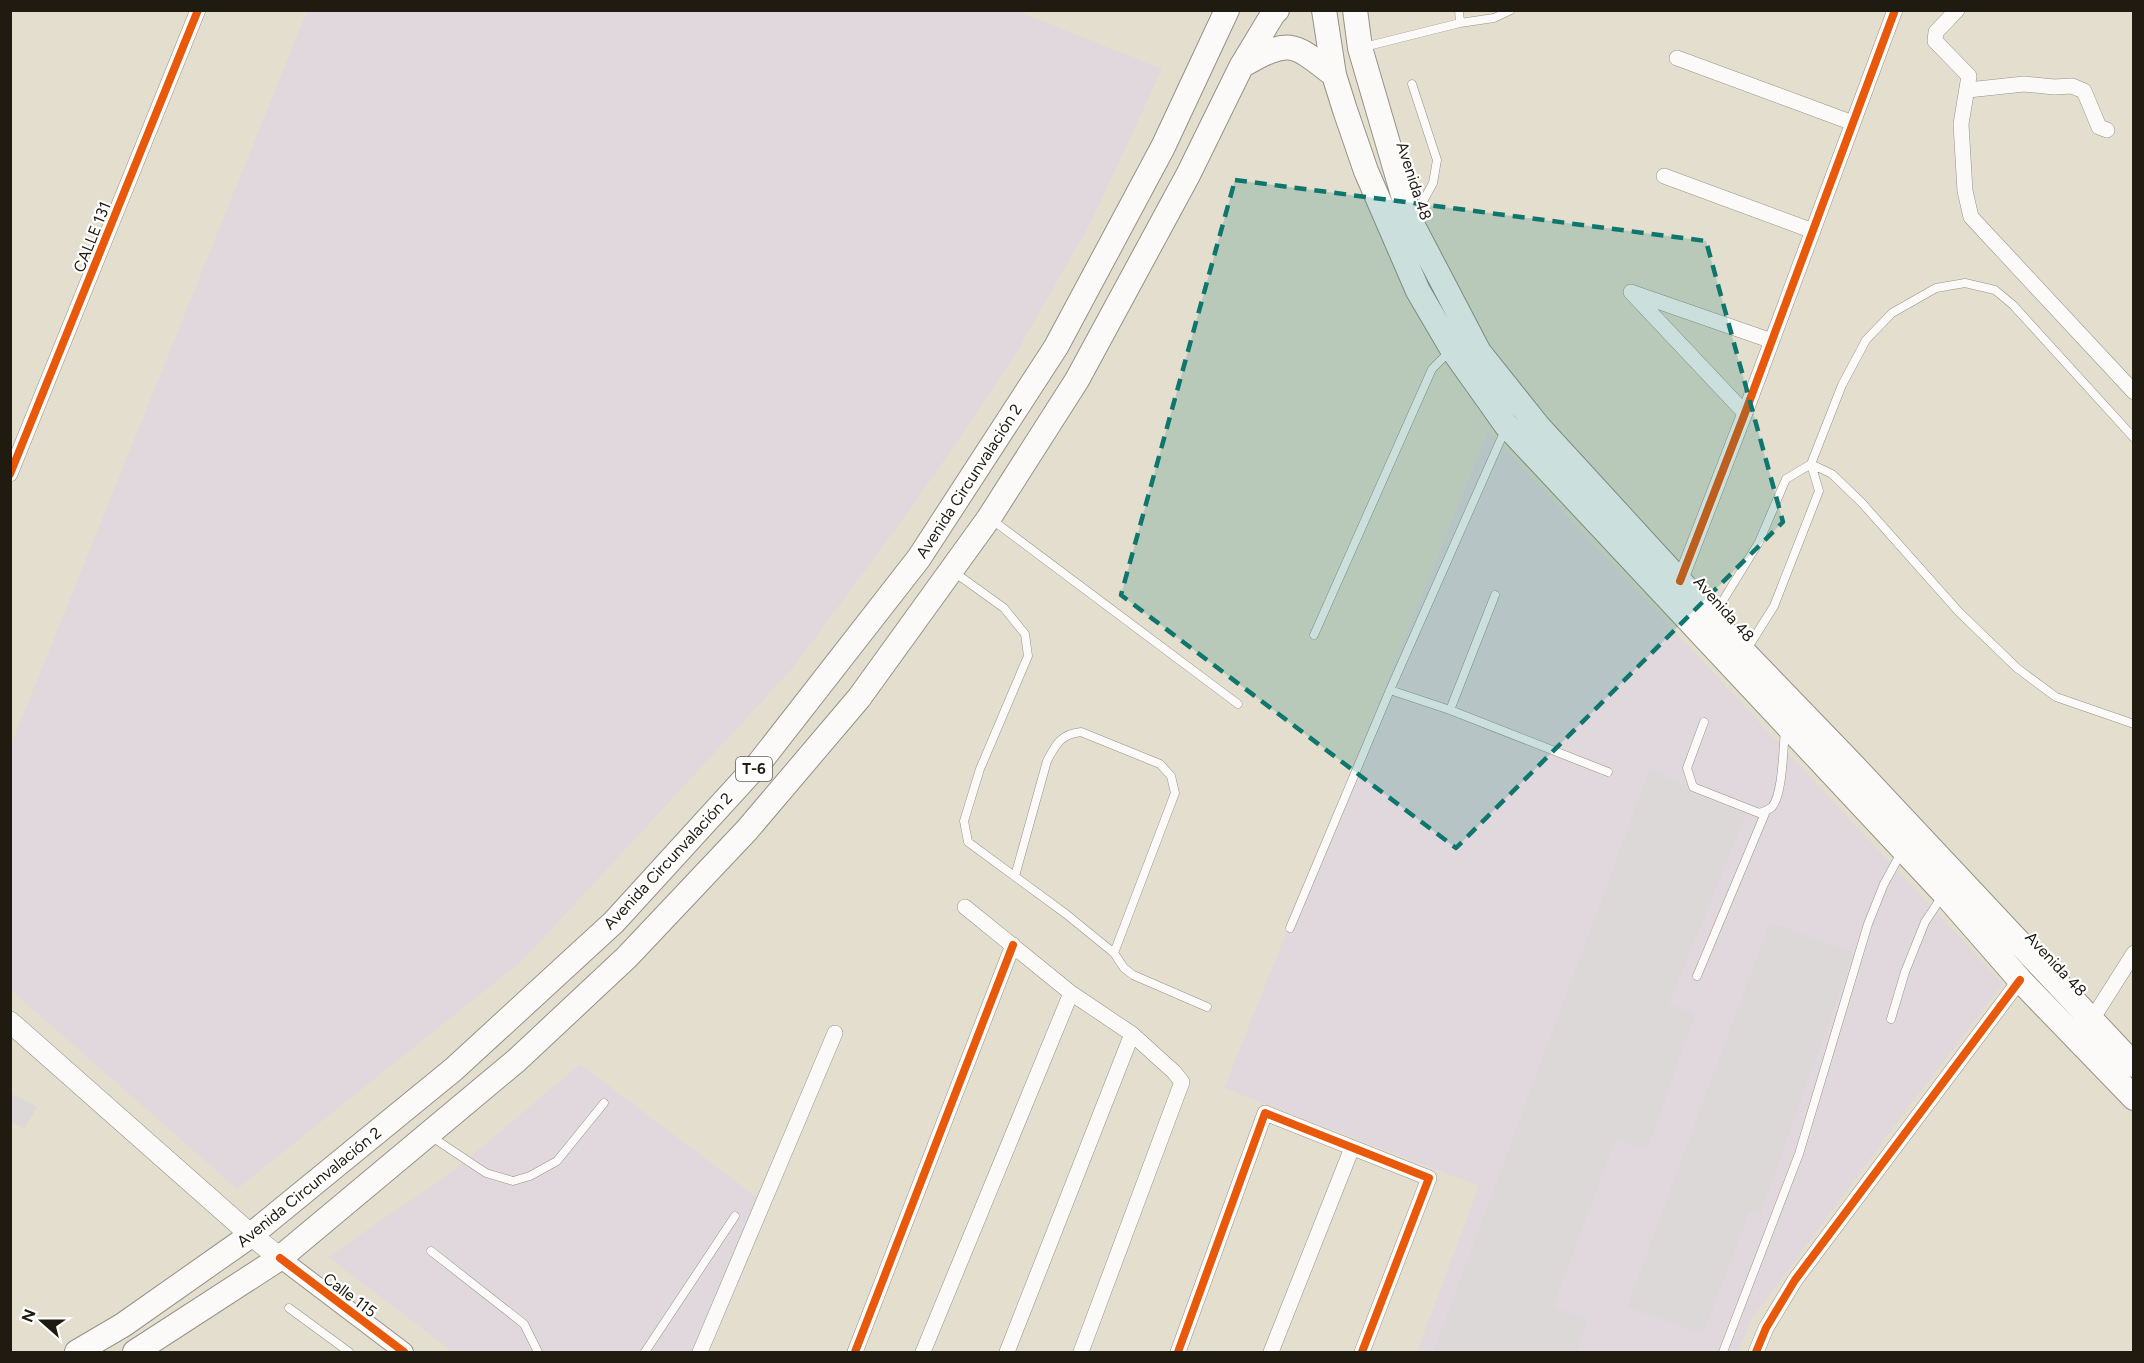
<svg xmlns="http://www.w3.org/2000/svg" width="2144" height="1363" font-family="Figtree,sans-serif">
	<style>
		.industrial { fill: #e0d8dd }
		.building { fill: #dbd8d7 }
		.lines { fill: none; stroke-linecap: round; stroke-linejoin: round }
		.service-casing { stroke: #969286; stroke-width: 9 }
		.minor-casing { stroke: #969286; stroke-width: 16 }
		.tertiary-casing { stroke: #969286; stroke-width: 20 }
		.secondary-casing { stroke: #969286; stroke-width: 22 }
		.trunk-casing { stroke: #969286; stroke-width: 26 }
		.service { stroke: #fbfaf8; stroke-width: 8 }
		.minor { stroke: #fbfaf8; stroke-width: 15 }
		.tertiary { stroke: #fbfaf8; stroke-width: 18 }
		.secondary { stroke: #fbfaf8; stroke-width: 21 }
		.trunk { stroke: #fbfaf8; stroke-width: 24 }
		.cycleway-casing { stroke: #fff; stroke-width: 11 }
		.cycleway { stroke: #e8590c; stroke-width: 8 }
		.marked { fill: #0f766e; fill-opacity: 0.2; stroke: #0f766e; stroke-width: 4.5; stroke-dasharray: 12 8; stroke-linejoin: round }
		.labels { text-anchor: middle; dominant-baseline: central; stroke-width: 4.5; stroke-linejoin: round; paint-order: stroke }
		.shield { fill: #fff; stroke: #625f58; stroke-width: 1.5 }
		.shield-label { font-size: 15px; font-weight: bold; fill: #1f1b11 }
		.street-label { font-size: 16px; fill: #1f1b11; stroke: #fff }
	</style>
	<rect width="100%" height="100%" fill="#e3dece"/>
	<path class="industrial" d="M307,11H1017L1162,69L1090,224L1011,362L912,507L792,669L523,960L237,1189L11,990V745Z
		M1488,431L2003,984L1907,1109L1751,1320L1738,1352H1417L1479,1186L1224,1088Z
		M580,1064L766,1204L701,1352H453L328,1257L457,1168Z"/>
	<path class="building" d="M1650,769L1686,785L1691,793L1746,814L1669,1004L1695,1015L1647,1150L1616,1139L1553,1307L1588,1320L1575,1353H1433Z
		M1770,922L1853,953L1761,1213L1750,1210L1703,1334L1627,1307Z
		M10,1093L37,1107L24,1129L10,1121Z"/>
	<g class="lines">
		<g class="service-casing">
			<path id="service" d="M1459,10L1460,23
				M1364,47L1460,23L1494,18L1511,10
				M1412,84L1437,160L1433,183L1415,216
				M1811,464L1832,474L1862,503L1959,612L2017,668L2056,697L2134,724
				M991,519L1238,704
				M954,572L1004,608L1025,634L1028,656L980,769L964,821L968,842L1066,914L1114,953L1124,968L1133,975L1207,1007
				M1714,615L1759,542L1786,479L1811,464L1842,385L1866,340L1892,313L1936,288L1965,283L1995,290L2013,305L2134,438
				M1314,635L1432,369L1451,350
				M1747,649L1774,606L1819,491L1811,464
				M1390,690L1450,710L1608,772
				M1450,710L1495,595
				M1704,722L1687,768L1693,787L1759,813C1764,812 1768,810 1772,807C1783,794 1783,748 1785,731
				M1015,876L1047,761C1056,744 1061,734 1081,732L1160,764L1171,776L1175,793L1114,953
				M1290,928L1390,690L1505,430
				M1697,976L1766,811
				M1891,1019L1905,972L1925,922L1943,895
				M432,1137L486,1173L513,1181L530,1176L557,1161L604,1103
				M431,1251L524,1324L538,1352
				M289,1308L349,1352
				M645,1352L735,1216
				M1723,1352L1799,1154L1868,924L1884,884L1901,853"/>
		</g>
		<g class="minor-casing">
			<path id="minor" d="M1957,10L1936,32L1935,41L1969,76L1961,124L1965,191L1971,217L2134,392
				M1677,58L1853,123
				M1968,90L2024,84L2054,87L2072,86L2084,91L2099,127L2107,130
				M1664,176L1813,231
				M1745,413L1631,292L1772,341
				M10,474L198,10
				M1680,581L1745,413L1895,10
				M965,907L1071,993L1132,1034L1174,1072L1182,1082L1081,1352
				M2091,1021L2134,953
				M700,1352L835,1033
				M855,1352L1013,945
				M923,1352L1071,993
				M1007,1352L1132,1034
				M1178,1352L1265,1113L1429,1178L1362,1352
				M1271,1352L1352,1148
				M1756,1352L1766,1328L1795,1280L2020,980"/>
		</g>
		<g class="tertiary-casing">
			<path id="tertiary" d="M280,1258L404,1352"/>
		</g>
		<g class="secondary-casing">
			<path id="secondary" d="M10,1022L251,1235L280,1258"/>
		</g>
		<g class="trunk-casing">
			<path id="trunk" d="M1324,10L1334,75L1345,110L1366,171L1418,291L1452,349L1506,425L1944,893L2020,980L2134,1098
				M1355,10L1360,48L1411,222L1479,352L1538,426L1680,581L1712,619L1849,761L2134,1065
				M1243,65C1290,38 1293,43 1334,75
				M77,1352L123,1325L251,1235L454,1069L614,922L760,762L919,558L1056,347L1163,147L1227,10
				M135,1352L280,1258L517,1060L627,957L747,830L859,698L989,518L1077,380L1188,175L1241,67L1273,14L1277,10"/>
		</g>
		<use href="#service" class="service"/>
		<use href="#minor" class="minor"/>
		<use href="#tertiary" class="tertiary"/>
		<use href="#secondary" class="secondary"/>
		<use href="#trunk" class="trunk"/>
		<g class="cycleway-casing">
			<path id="cycleway" d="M10,474L198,10
				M1680,581L1745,413L1895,10
				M280,1258L404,1352
				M855,1352L1013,945
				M1178,1352L1265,1113L1429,1178L1362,1352
				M1756,1352L1766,1328L1795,1280L2020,980"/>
		</g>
		<use href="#cycleway" class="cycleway"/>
	</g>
	<path class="marked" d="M1235,180L1706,241L1783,522L1456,848L1121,595Z"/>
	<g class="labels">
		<rect class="shield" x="736" y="757" width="36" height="24" rx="4.5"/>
		<g class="shield-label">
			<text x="754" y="769">T-6</text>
		</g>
		<g class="street-label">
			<text transform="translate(1414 181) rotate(72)">Avenida 48</text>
			<text transform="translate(92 237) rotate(-68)">CALLE 131</text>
			<text transform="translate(969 481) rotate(-57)">Avenida Circunvalación 2</text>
			<text transform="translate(1724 609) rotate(48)">Avenida 48</text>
			<text transform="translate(668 861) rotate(-47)">Avenida Circunvalación 2</text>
			<text transform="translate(2056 964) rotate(47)">Avenida 48</text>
			<text transform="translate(309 1187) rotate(-39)">Avenida Circunvalación 2</text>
			<text transform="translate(350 1295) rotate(37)">Calle 115</text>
		</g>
	</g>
	<rect width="2144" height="1363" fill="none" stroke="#1f1b11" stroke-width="24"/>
	<g transform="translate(42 1321) rotate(291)" stroke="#ffffff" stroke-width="4.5" paint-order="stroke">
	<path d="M0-4.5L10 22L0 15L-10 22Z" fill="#1f1b11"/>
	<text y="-9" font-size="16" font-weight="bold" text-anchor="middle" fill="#1f1b11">N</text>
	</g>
</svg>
